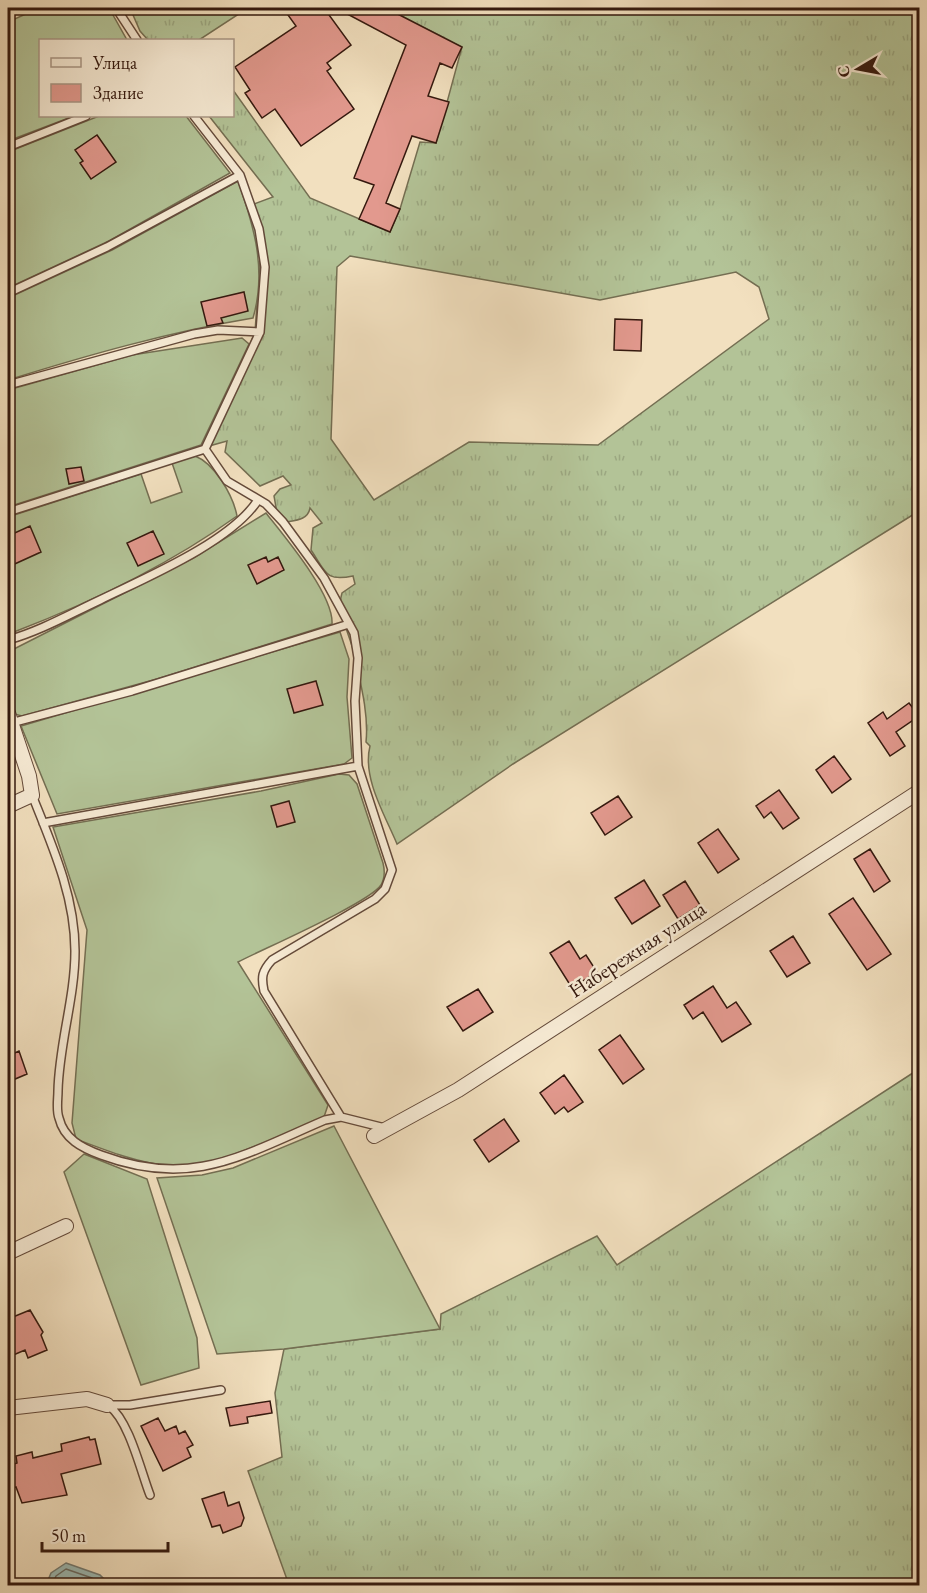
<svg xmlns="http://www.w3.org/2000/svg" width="927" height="1593" font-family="'EB Garamond',serif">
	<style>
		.grass { fill: url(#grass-tufts); stroke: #746e52; stroke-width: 1.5; fill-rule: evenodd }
		.garden { fill: #b3c397; stroke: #746e52; stroke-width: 1.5 }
		.water { fill: #9cbcb7; stroke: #727a73; stroke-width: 1.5 }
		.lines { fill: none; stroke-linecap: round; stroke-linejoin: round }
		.shore { stroke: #686a62; stroke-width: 1.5 }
		.building { fill: #e2998e; stroke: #34180e; stroke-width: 1.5 }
		.service-casing { stroke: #644a3a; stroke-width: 10 }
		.minor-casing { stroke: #644a3a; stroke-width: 16 }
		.service { stroke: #f7ebd5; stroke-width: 7 }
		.minor { stroke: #f7ebd5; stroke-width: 14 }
		.labels { text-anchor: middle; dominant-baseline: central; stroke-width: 5; stroke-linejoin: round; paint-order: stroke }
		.street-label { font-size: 21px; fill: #34180e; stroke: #f7ebd5 }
	</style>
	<defs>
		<pattern id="grass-tufts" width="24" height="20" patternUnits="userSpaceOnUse" patternTransform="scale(1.5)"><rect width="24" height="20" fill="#b3c397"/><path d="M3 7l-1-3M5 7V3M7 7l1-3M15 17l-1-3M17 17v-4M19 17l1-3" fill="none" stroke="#9ba781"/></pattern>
	</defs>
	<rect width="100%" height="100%" fill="#f2e0bf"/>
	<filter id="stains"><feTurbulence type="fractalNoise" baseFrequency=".00333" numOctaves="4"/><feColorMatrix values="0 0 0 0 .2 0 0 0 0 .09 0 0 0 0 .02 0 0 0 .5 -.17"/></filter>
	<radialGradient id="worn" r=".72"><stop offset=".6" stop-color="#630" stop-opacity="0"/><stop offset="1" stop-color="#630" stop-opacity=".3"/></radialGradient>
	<path class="grass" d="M130,8H248L199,40H148L140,31Z
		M386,8H919V511L513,764L397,844C385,815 362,778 370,746L366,742C369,714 360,681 354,653C350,635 336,611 342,593L355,584L353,576C325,582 326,572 311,550L313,528L322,523L310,508C308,519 298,520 287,522L277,513L274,496L280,489L291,485L283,476L260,486L225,452L227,441L209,446L255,332L260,260L246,207L273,197L209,116H232L233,90L310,198L390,232L400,209L420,142L436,143L462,47ZM350,256L600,300L736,272L759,287L769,319L598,445L469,442L374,500L331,439L337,267Z
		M919,1069V1585H289L248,1471L282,1457L275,1393L284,1349L440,1329L441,1314L597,1236L617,1265Z"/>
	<path class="garden" d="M39,8H109L127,40H40V116H74L8,141V22Z
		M99,116H186L230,173L109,241L8,288V152Z
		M238,181C254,226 267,270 253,318C169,332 88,355 8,380V298L112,250Z
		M242,338L249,344L201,445L8,507V390L132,355Z
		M195,456C214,463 233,495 237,516C169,565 92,602 14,632L8,609V517L141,474L151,503L182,492L172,463Z
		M266,513C285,537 334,595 332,624L157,679L22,716L14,714L8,693V652L195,557Z
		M340,632L349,659L347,697L352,758L344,764L57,814L21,726Z
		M339,774L349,775L357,784L383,863C385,871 385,878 381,885C369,903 263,949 238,962L328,1105L324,1117C280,1134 218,1169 170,1166C138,1163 105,1150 76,1139L72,1123L87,930L53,827L261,791Z
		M334,1126L440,1329L284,1349L217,1354L157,1178L202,1175L233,1168Z
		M84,1154L147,1179L197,1338L199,1368L141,1385L64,1172Z"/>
	<path class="water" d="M66,1563L100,1575L110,1585H46L51,1573Z"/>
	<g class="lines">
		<path class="shore" d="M52,1586L56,1576L66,1569L92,1578L102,1586"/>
	</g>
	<path class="building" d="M299,8H324L351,45L327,63L331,68L327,71L354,109L301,146L275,109L262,118L245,93L250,90L235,67L296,26L288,15Z
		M336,8H386L462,47L452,68L440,63L428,96L449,102L436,143L412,136L386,203L400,209L390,232L359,219L374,185L354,178L406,45Z
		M97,135L116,162L91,179L80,163L83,161L75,150Z
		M244,292L248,311L221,318L223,323L207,326L201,302Z
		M615,319L642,320L641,351L614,350Z
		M81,467L84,481L69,484L66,469Z
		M30,526L41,552L8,567V536Z
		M153,531L164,554L138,566L127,543Z
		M266,557L268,562L278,557L284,570L257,584L248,565Z
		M316,681L323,705L294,713L287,689Z
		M909,703L919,716L896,732L905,746L890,756L868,723L883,712L887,719Z
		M834,756L851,779L832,793L816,770Z
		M779,790L799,818L783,829L771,812L764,818L756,806Z
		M618,796L632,817L605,835L591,813Z
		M289,801L295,822L277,827L271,806Z
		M718,829L739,859L718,873L698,843Z
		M870,849L890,881L874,892L854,859Z
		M644,880L660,906L632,924L615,898Z
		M685,881L700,905L678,919L663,895Z
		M853,898L891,954L867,970L829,914Z
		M793,936L810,963L787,977L770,951Z
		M569,941L580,959L586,955L597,972L572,988L550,953Z
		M713,986L727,1008L736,1002L751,1024L722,1042L703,1012L693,1019L684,1005Z
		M478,989L493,1012L463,1031L447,1007Z
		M620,1035L644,1069L623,1084L599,1050Z
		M19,1051L27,1074L8,1082V1056Z
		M564,1075L583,1102L568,1112L564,1107L555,1114L540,1093Z
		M504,1119L519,1141L489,1162L474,1140Z
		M30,1310L43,1332L41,1335L47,1350L28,1358L25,1350L11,1356L8,1349V1319Z
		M270,1401L272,1413L247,1417L248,1423L230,1426L226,1408Z
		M158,1418L165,1431L176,1426L179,1434L185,1431L193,1445L187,1448L191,1457L163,1471L141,1426Z
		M89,1437L90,1440L95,1439L101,1464L61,1474L67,1495L22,1503L16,1487L9,1489L8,1466L17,1463L16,1456L32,1452L33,1458L62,1451L61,1444Z
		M224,1492L228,1506L239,1502L244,1518L241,1526L223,1533L220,1525L212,1527L202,1499Z"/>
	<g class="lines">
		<g class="service-casing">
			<path id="service" d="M116,8L137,40
				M194,116L240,175L259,229L265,267L260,332L205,449L227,481L266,504L283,522L324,578L354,633L358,658L355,701L358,766L392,870L385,889L375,899L272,960C262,971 261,977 264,991L341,1117
				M8,147L86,116
				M8,293L107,247L240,175
				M8,385L194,334L218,330L260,332
				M8,512L205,449
				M8,640C40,631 70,614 100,600C145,578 231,542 258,500
				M11,723L132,691L349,624
				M32,795C52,845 75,896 75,951C75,998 59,1044 58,1091C58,1099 56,1110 59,1118C64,1139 82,1148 101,1155C192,1189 243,1155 325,1120L341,1117L385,1128
				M43,823L358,766
				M107,1405H130L221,1390
				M109,1406C129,1420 141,1472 150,1495"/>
		</g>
		<g class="minor-casing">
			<path id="minor" d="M8,713L29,776L32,795L8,806
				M374,1136L458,1090L920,791
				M8,1253L66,1226
				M8,1408L87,1399L107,1405"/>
		</g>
		<use href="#service" class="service"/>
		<use href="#minor" class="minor"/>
	</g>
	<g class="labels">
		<g class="street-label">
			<text transform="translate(637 949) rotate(-33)">Набережная улица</text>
		</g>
	</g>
	<rect width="927" height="1593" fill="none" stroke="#f2e0bf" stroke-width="30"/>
	<rect x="9" y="9" width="909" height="1575" fill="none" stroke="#34180e" stroke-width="3"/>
	<rect x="15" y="15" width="897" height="1563" fill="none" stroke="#34180e" stroke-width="1.5"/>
	<rect x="39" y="39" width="195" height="78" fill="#f7ebd5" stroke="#a99785" stroke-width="1.5"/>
	<rect x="51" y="58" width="30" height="9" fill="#f7ebd5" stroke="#a99785" stroke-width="1.5"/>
	<text x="93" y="69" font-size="18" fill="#34180e">Улица</text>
	<rect x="51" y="84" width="30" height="18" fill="#e2998e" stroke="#a99785" stroke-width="1.5"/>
	<text x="93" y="99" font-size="18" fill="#34180e">Здание</text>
	<g transform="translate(858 69) rotate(260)" stroke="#f7ebd5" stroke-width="4.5" paint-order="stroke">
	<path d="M0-4.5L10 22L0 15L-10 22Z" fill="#34180e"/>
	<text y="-9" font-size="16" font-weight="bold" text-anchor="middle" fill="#34180e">С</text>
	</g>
	<path d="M42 1542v9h126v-9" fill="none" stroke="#34180e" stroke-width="3"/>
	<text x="51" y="1542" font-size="18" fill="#34180e" stroke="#f7ebd5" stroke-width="4.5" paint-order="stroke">50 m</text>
	<rect width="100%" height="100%" filter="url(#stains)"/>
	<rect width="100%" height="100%" fill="url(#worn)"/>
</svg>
